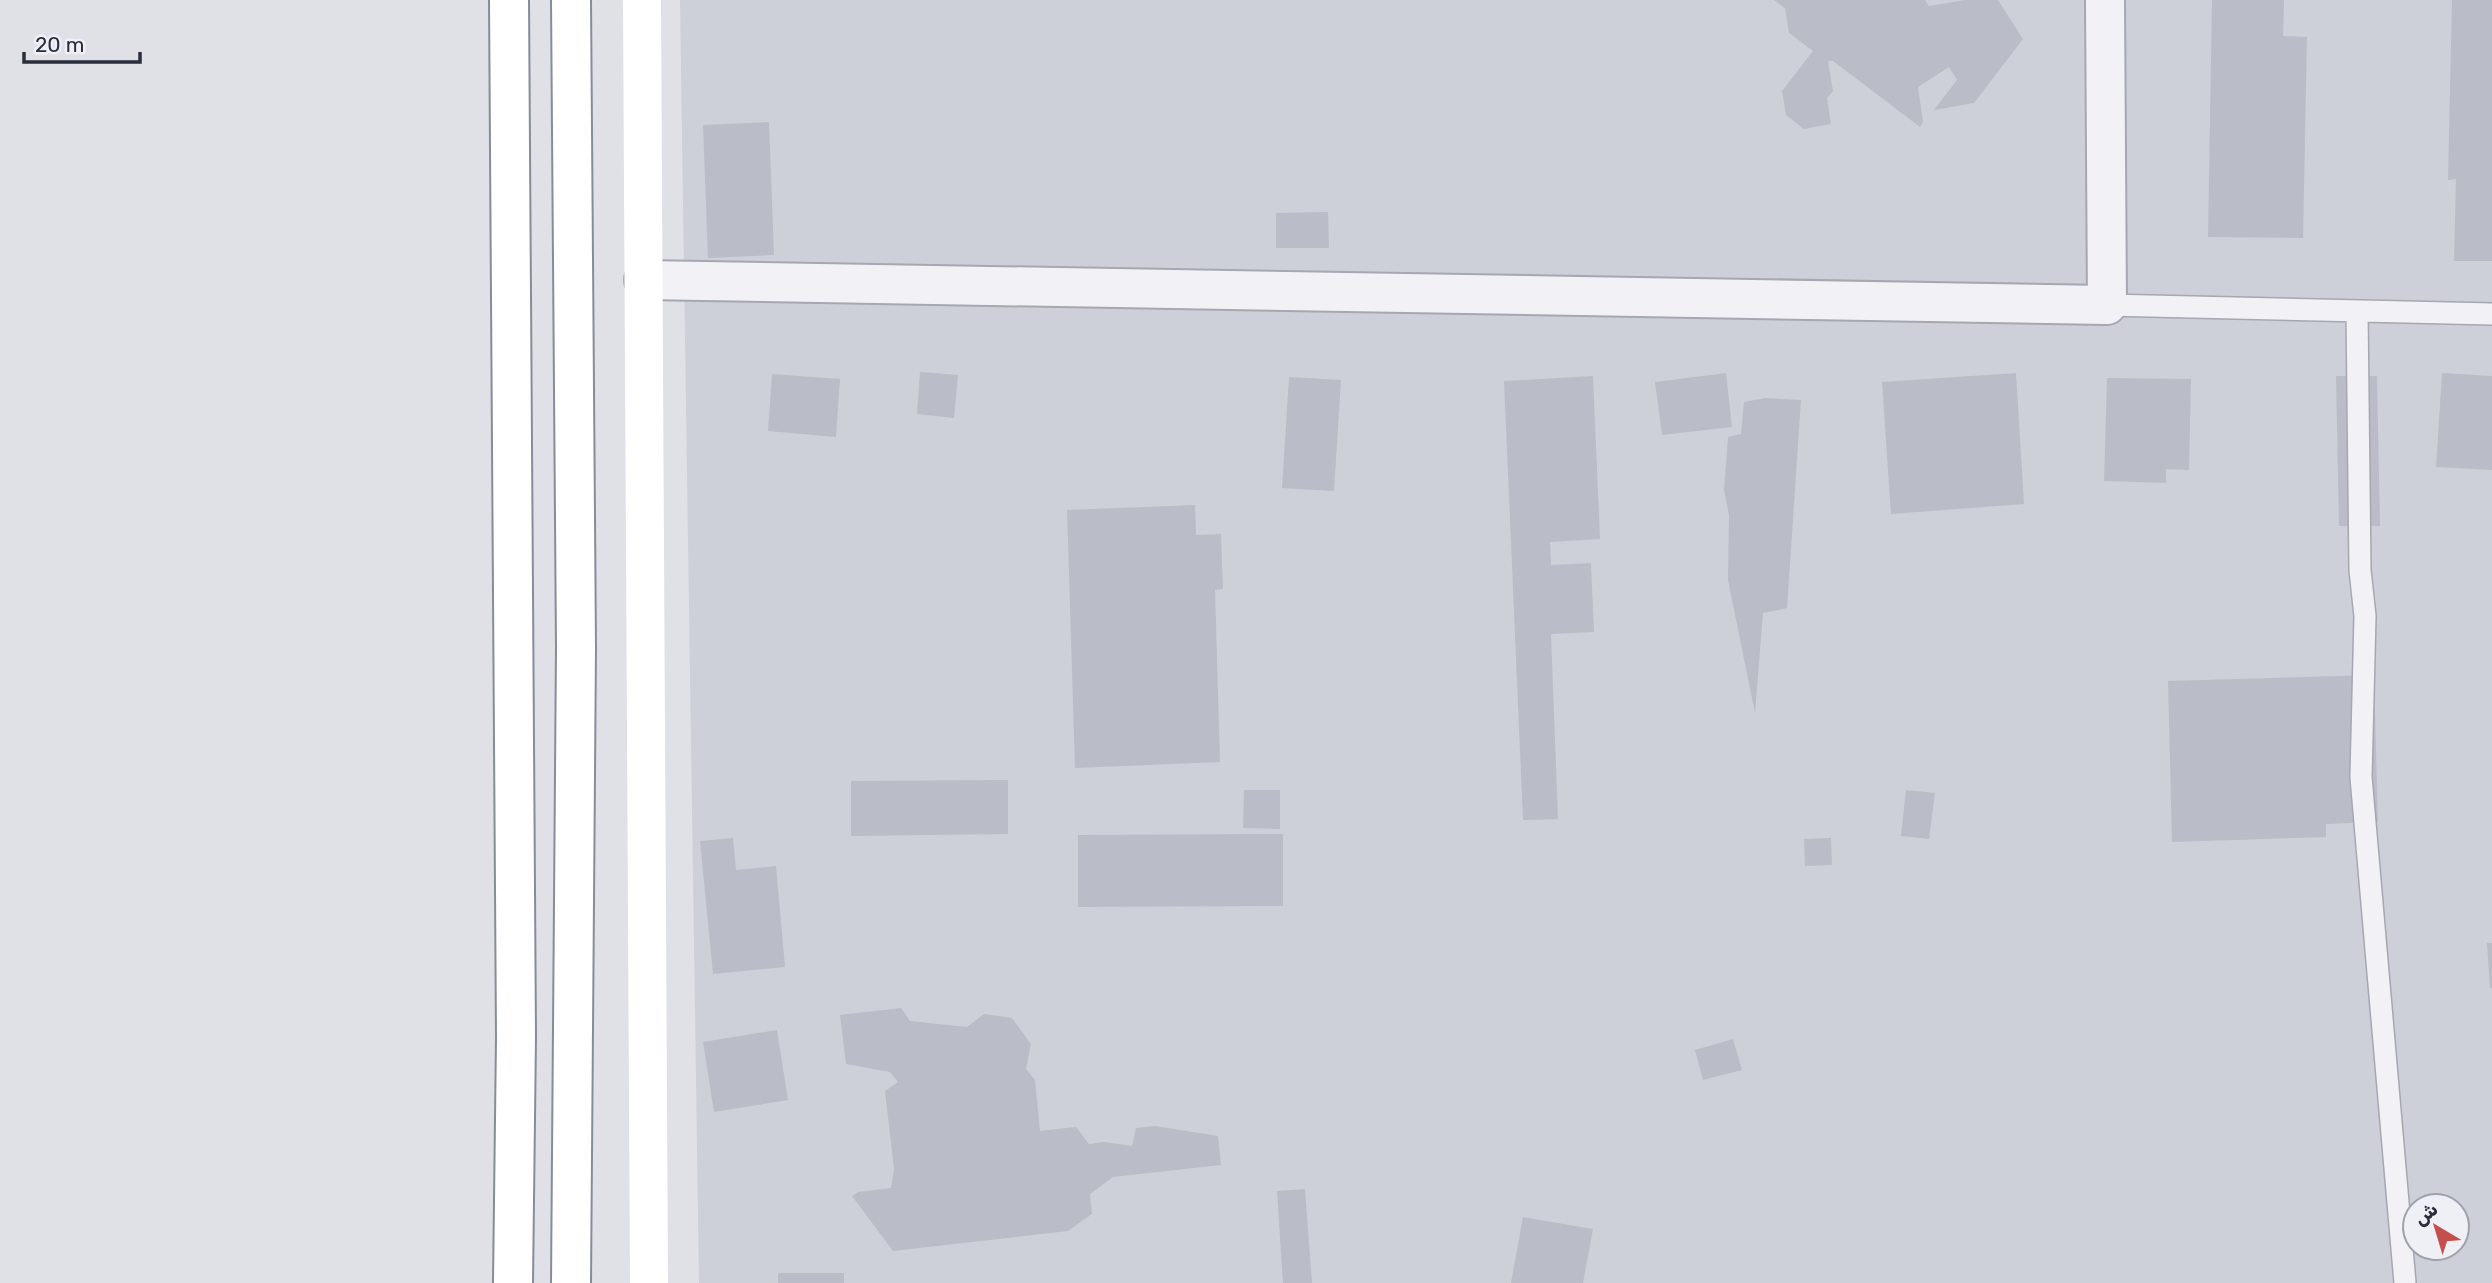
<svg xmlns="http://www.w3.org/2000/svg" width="2492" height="1283" font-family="Rubik,'Noto Sans Arabic',sans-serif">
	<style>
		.built { fill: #cdd0d9; fill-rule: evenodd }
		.building { fill: #babcc7 }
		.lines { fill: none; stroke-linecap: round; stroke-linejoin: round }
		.service-casing { stroke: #a5a7b1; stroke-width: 24 }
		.minor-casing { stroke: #a5a7b1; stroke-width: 42 }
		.trunk-casing { stroke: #878c9d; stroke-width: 42 }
		.service { stroke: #f2f2f6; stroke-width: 21 }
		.minor { stroke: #f2f2f6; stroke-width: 38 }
		.secondary { stroke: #fff; stroke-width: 38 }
		.trunk { stroke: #fff; stroke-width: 38 }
	</style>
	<rect width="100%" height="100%" fill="#dfe1e7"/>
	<path class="built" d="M680,0H2492V1283H699ZM2415,1206H2457V1248H2415Z"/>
	<path class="building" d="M1774,0H1925L1929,6L1965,0H1998L2023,39L1974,103L1934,110L1957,80L1949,67L1918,87L1923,122L1920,127L1833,61H1828L1833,91L1827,98L1831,124L1804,129L1786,115L1782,91L1813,51L1789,33L1785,8Z
		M2212,0H2284L2283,36L2307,37L2303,238L2208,237Z
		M2452,0H2492V261H2454L2456,179L2448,180Z
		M769,122L774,255L708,258L703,125Z
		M1328,212L1329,248H1276V213Z
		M920,372L958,375L954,418L917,414Z
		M1726,373L1732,427L1662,435L1655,382Z
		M2016,373L2024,504L1891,514L1882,382Z
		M2442,373L2492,376V470L2436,467Z
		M772,374L840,379L836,437L768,431Z
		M1593,376L1600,539L1550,542L1551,565L1591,563L1594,632L1551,634L1558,819L1523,820L1504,381Z
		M2336,376H2377L2380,526H2339Z
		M1289,377L1341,380L1334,491L1282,488Z
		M2107,378L2191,379L2189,470L2166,469V483L2104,481Z
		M1765,398L1801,400L1787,608L1763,613L1755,713L1728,580L1729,515L1724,490L1728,437L1741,434L1744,402Z
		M1195,505L1196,535L1221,534L1223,589L1215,590L1220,762L1075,768L1067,510Z
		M2374,675L2378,822L2326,824V837L2172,842L2168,681Z
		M1008,780V834L851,836V781Z
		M1244,790H1280V829L1243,828Z
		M1906,790L1935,793L1929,839L1901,836Z
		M1283,834V906L1078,907V835Z
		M733,838L736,870L776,866L785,967L713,974L700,841Z
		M1831,838L1832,865L1805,866L1804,839Z
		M2487,943H2492V988H2490Z
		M901,1008L910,1021L967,1027L984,1014L1012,1018L1031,1044L1026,1069L1035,1080L1040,1131L1076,1127L1089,1144L1104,1142L1132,1146L1136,1128L1155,1126L1218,1136L1221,1165L1113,1177L1090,1194L1092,1214L1068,1231L893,1251L852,1196L858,1192L891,1188L894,1169L885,1091L898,1082L890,1072L846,1064L840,1015Z
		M777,1030L788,1100L714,1112L703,1042Z
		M1733,1039L1742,1070L1703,1080L1695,1050Z
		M1305,1189L1312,1283H1283L1277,1191Z
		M1523,1217L1593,1229L1583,1283H1511Z
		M778,1273H844V1283H778Z"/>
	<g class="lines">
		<g class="service-casing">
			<path id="service" d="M2107,305L2492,314
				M2357,311L2360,570L2365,616L2361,777L2405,1283"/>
		</g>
		<g class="minor-casing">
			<path id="minor" d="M644,280L2107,305L2105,0"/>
		</g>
		<g class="trunk-casing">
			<path id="trunk" d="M509,0L516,1037L513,1283
				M571,1283L576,647L571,0"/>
		</g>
		<use href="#service" class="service"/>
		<use href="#minor" class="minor"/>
		<path class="secondary" d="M642,0L649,1283"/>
		<use href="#trunk" class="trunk"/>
	</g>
	<g transform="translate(2436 1227) rotate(322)"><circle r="33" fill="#eef0f5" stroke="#9fa2ab" stroke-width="2"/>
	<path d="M0-5L12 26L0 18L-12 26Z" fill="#c54f4c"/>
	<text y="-10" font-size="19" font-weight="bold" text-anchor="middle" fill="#292d3d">ش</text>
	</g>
	<path d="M24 52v10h116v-10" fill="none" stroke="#292d3d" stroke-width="3.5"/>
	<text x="35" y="52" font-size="21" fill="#292d3d" stroke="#eef0f5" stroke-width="5" paint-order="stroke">20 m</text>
</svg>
